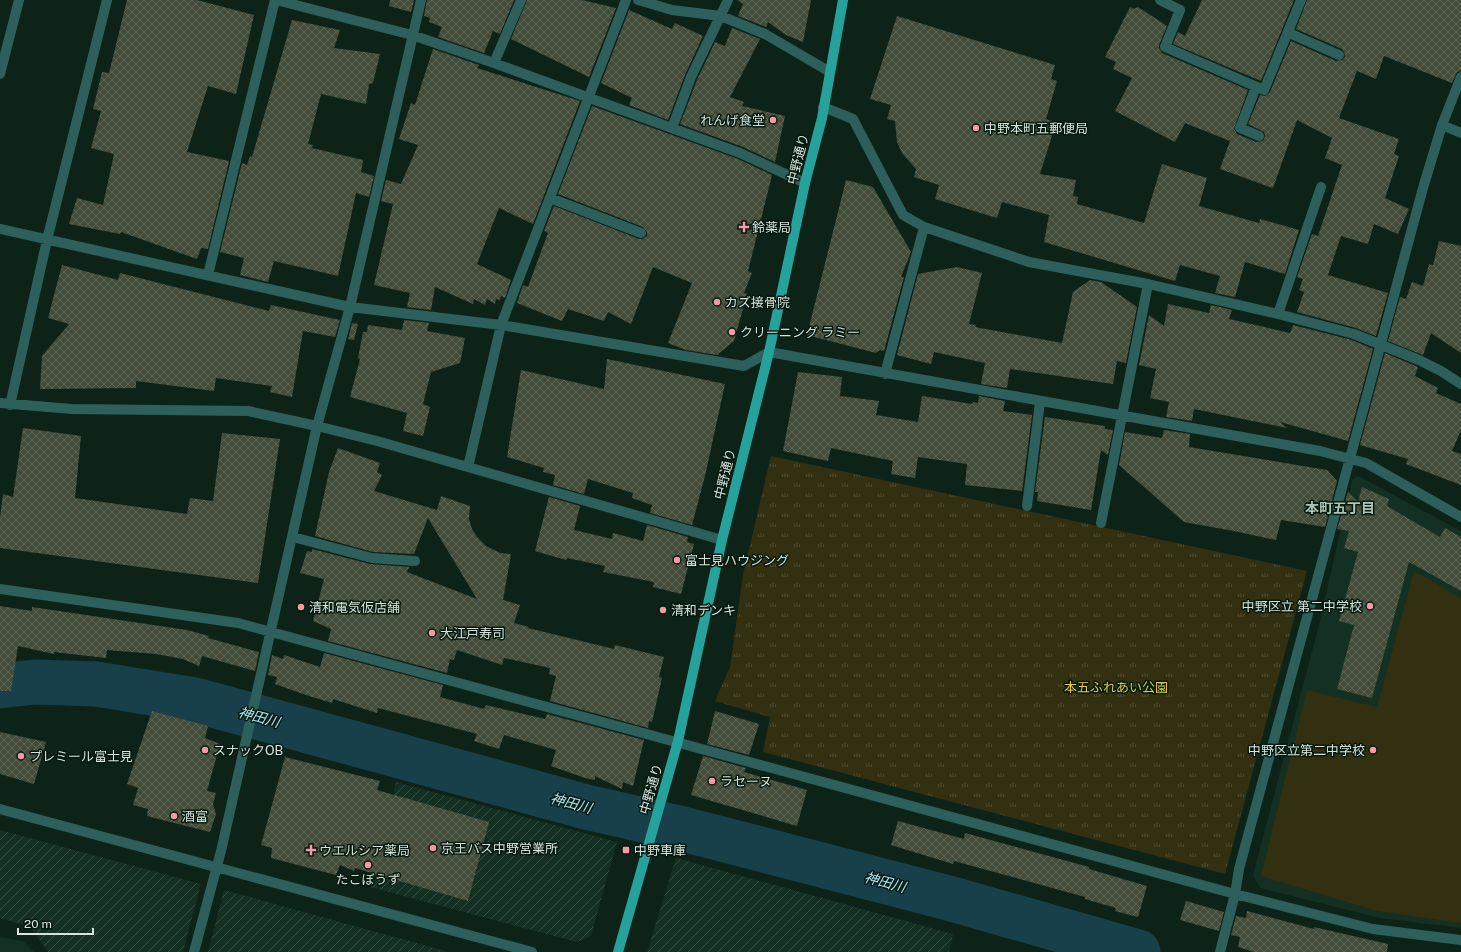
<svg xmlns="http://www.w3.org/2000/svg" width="1461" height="952" font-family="'Public Sans','Noto Sans JP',sans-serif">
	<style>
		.built { fill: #143022 }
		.industrial { fill: url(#industrial-furrows) }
		.grass { fill: #332f11 }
		.park { fill: url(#park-tufts) }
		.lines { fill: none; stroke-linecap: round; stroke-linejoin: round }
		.river { stroke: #17404b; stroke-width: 45 }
		.building { fill: url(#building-cross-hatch) }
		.minor { stroke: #2d605c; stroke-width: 10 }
		.major { stroke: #24a29b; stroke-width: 10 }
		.poi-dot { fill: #f49aa3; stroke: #05190f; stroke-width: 1.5 }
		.labels { text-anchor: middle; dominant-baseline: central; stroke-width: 3; stroke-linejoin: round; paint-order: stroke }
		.poi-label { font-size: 13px; fill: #d7e3dc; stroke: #05190f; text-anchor: start }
		.street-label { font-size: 13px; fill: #d7e3dc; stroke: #05190f }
		.park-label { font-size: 13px; fill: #dfcd44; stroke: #05190f }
		.neighbourhood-label { font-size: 14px; font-weight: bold; fill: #acc5b6; stroke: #05190f }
		.water-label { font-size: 14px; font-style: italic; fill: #b0e8f8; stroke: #05190f }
	</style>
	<defs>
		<pattern id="industrial-furrows" width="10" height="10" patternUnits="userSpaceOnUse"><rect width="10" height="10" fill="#143022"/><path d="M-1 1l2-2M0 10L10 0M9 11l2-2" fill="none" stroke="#354e42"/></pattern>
		<pattern id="park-tufts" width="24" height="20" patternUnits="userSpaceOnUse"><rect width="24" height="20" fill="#332f11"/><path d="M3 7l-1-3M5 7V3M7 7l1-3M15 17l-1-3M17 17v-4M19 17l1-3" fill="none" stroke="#504d33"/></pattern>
		<pattern id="building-cross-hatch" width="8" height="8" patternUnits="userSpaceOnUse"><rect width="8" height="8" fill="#424c39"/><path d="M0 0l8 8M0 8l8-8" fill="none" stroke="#5d6655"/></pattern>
	</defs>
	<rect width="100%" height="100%" fill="#0e2318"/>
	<path class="built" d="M1358,476L1461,531V928L1380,918L1260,888L1253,875L1319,625L1352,480Z
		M0,937L23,941L34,952H0Z"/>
	<path class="industrial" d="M396,782L617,842L591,936L577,942L370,887Z
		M0,830L201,884L183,952H48L30,927L0,918Z
		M676,858L953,934L949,952H647Z
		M224,890L449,952H208Z"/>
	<path class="grass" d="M1414,571L1461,598V923L1377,911L1261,876L1307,690L1377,707Z"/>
	<path class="park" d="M771,456L1307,571L1225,874L763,752L770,717L715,701L730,667L743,575Z"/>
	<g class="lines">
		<path class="river" d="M0,686L34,682L96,684L195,700L586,807L683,829L952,899L1138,952"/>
	</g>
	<path class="building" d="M127,0H197L254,15L236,94L208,86L187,152L229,161L208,249L201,248L197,259L121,232L120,234L69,224L77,198L103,205L114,154L91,148L101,111L93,109L102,72L109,73Z
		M390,0H414L411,12L389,6Z
		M427,0H514L500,34L493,31L484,53L438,37L442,27L429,22L430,18L424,16Z
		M527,0H582L616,8L589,77L511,39Z
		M737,0H811L803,42L786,35L768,22L766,27L738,16L743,4Z
		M1202,0H1294L1261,81L1173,44L1178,32L1185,36Z
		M1307,0H1461V71L1457,72L1452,83L1384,56L1376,79L1357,71L1339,118L1399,139L1394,154L1399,156L1385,198L1409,209L1398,234L1374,224L1368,244L1341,236L1328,275L1388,293L1376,336L1356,328L1297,312L1304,292L1299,290L1303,279L1297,277L1312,234L1318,236L1342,165L1325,158L1332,138L1297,120L1273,188L1220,169L1230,141L1185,123L1175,142L1115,111L1132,78L1113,69L1116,62L1105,57L1130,7L1134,9L1138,7L1167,26L1159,45V48L1162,53L1248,90L1234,129L1237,134L1256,142L1263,141L1265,136L1264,132L1248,124L1260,95L1265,96L1270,92L1291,41L1336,61L1342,60L1345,57L1344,52L1342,49L1296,29Z
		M629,10L672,29L675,23L703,36L685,75L668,120L629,105L632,98L601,83Z
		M897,16L1055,65L1051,79L1057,81L1046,119L1056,123L1040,174L1076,180L1073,196L1078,197L1077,204L1144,223L1162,164L1207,178L1199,206L1259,223L1260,219L1299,230L1285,274L1245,262L1235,297L1215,293L1220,276L1180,265L1175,281L1044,242L1049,215L1002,202L997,218L935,199L939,185L914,177L916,169L902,153L897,142L895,121L887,119L891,105L870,99Z
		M292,20L340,30L334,48L380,54L373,83L369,84L366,104L321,94L308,144L313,145L312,148L363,160L361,172L374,176L369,197L356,193L338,276L274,261L268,282L240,275L244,258L220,252L242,163L247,165L250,156L252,157Z
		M732,28L760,39L730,97L744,102L742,106L785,116L775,162L743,147L680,124L697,80L715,42L725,46Z
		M433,49L479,65L477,68L580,101L533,224L499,208L477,264L511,280L505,298L501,296L500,300L496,299L495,304L487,299L485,305L474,299L473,304L435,287L431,310L407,307L410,293L374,285L393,204L381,201L386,180L401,184L418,145L399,139L411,103L415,105Z
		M592,106L738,159L772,175L748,271L752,273L744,293L747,294L734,341L717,355L686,350L668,343L692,283L653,267L631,324L608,312L604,321L568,309L562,321L517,303L523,285L528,287L548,233L544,231L554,206L639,239H642L647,236V232L643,227L558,194Z
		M846,180L873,187L911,252L901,277H904L884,351L880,350L876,353L807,335Z
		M1439,241L1461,246V353L1431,333L1423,355L1388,341L1400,297L1406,299L1412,282L1423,286L1429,264L1433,265Z
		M62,265L118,280L120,273L269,311L271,305L340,320L335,337L303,331L292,397L270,392L272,386L216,378L214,391L136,381V388L40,389L42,356L69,324L48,318Z
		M957,267L982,273L969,324L976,325L975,327L1062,343L1073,292L1090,280L1101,282L1137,307L1126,363L1117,361L1113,384L1010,369L1007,388L981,384L985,363L934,352L931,364L897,355L918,274Z
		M1168,304L1209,313L1211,305L1232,310L1229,319L1290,333L1293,325L1352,340L1373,349L1348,441L1280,422L1287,428L1194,409L1192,421L1166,417L1169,402L1150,398L1156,369L1139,365L1149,315L1164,326Z
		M404,320L429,323L427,331L465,338L460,363L431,372L423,404L430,407L423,436L403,431L407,413L350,397L360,359L358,358L363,332H367L368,325L402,330Z
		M352,323L358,324L354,340L348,339Z
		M1385,353L1418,367L1415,376L1438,388L1436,393L1461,404V430L1452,451L1461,454V485L1406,464L1408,459L1360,445Z
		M607,359L725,384L705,476L692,525L650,513L652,505L632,498L633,493L588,479L584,494L553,485L555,475L543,472L544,468L507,457L521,370L604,389Z
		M798,372L842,377L840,396L879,401L876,415L918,422L922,396L972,404L973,402L978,403L979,396L1005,401L1003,411L1032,415L1022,491L965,485L967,464L918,457L915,478L891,474L893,461L831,448L828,461L783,451Z
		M1045,417L1105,426V429L1113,430L1108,455L1101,450L1091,510L1037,501L1038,492H1035Z
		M23,428L81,436L75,498L187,514L190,498L213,501L222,433L280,439L258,583L0,548V517L3,494L13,497Z
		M1164,430L1190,434L1189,447L1327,470L1337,481L1325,527L1281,520L1276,540L1234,531L1184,522L1119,465L1125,432L1162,438Z
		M338,448L380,463L377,472L382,475L374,491L437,510L441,496L470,506L469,519L472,529L477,537L486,546L500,553L511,554L503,600L520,605L514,623L529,627L528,628L614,649L615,645L664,657L659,677L662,678L652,722L649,721L648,728L550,701L556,676L549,674L550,668L504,658L502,665L457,650L454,660L450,659L447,673L328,641L331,629L313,621L324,579L300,573L307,551L312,552V549L370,564L409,567L407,572L477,599L428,518L414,554L373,552L315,536L329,472Z
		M1362,487L1389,499L1387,506L1440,537L1445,528L1461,537V591L1409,562L1372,698L1337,689L1354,625L1339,621L1358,552L1344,548L1349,531L1337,529L1348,492L1358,502Z
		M549,497L580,506L574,530L612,539L613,533L643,541L647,525L688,537L687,542L694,544L681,594L653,587L654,582L603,572L605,566L567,558L566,560L535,551Z
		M0,606L32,611V607L187,630L209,636L208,638L259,652L255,671L202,656L199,666L183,659L156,654L107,650L106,658L54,652V654L18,646L11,691H0Z
		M324,653L443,685L440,697L484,709L486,705L545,719L547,714L644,740L633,786L623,782L622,789L595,776V780L585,778L551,766L556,750L504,735L499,749L474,741L477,734L378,708L377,713L333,699L332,703L303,694L275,684L277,677L268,675L272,655L283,659L284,655L320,667Z
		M152,711L208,726L205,738L220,744L207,791L216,793L213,804L216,814L210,832L147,816L148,809L133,805L138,788L127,784Z
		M715,711L759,724L749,755L707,744Z
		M0,732L46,742L34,784L0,774Z
		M703,756L746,768L744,772L807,790L797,826L691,795Z
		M285,757L380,781L377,790L489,822L468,901L355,868L354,871L340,865L336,875L271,858L272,848L261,845Z
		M898,821L964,839L965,833L1089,867V869L1147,886L1138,917L1115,911L1116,908L1085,899V897L954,861L953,864L891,845Z
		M1186,901L1224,912L1219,931L1180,920Z
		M1247,911L1314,929V927L1388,944L1387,952H1254L1238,947L1240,937L1231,935L1236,916L1246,918Z"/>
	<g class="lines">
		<path class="minor" d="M276,0L412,35L494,63L740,153L805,183
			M638,0L672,10L721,16L765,34L830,72
			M1160,0L1180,10L1165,47L1264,90L1301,0
			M1289,33L1339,55
			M494,63L521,0
			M0,74L19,0
			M1256,87L1240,128L1259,136
			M823,107L853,119L903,215L924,227L1029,262L1148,284L1278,314L1354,334L1419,360L1441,371L1461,384
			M1442,125L1461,133
			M672,128L691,77L728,0
			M550,198L641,233
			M0,229L350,307L501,325L744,366L769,352L1320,451L1366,463L1461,517
			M208,275L275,0
			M1278,314L1321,187
			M885,374L924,227
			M0,403L72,409L248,411L317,426L377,441L722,540
			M10,405L47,240L107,0
			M468,467L501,325L626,0
			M1027,506L1040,402
			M1101,523L1148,284
			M293,537L372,558L415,561
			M0,589L238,623L1235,894L1373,929L1461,940
			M0,809L532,952
			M194,952L221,851L317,426L350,307L421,0
			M1220,952L1235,894L1239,869L1423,188L1442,125L1461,77"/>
		<path class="major" d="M618,952L678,741L722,540L769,352L805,183L822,118L843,0"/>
	</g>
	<g class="poi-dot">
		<circle cx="773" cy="120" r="4"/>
		<circle cx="976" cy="128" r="4"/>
		<path d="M742 221h4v4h4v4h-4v4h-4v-4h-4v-4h4z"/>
		<circle cx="717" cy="302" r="4"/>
		<circle cx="732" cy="332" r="4"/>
		<circle cx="677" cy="560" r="4"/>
		<circle cx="1370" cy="606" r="4"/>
		<circle cx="301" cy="607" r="4"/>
		<circle cx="663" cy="610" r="4"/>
		<circle cx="432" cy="633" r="4"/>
		<circle cx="205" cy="750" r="4"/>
		<circle cx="1373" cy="750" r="4"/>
		<circle cx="21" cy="756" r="4"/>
		<circle cx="712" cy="781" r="4"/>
		<circle cx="174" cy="816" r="4"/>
		<circle cx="433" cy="848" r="4"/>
		<path d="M309 844h4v4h4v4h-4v4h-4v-4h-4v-4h4z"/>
		<rect x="622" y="846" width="8" height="8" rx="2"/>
		<circle cx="368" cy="865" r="4"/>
	</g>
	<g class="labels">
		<g class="poi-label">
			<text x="765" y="120" text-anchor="end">れんげ食堂</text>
			<text x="984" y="128">中野本町五郵便局</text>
			<text x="752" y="227">鈴薬局</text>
			<text x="725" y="302">カズ接骨院</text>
			<text x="740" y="332">クリーニング ラミー</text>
			<text x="685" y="560">富士見ハウジング</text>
			<text x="1362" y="606" text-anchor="end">中野区立 第二中学校</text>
			<text x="309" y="607">清和電気仮店舗</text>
			<text x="671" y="610">清和デンキ</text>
			<text x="440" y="633">大江戸寿司</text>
			<text x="213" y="750">スナックOB</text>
			<text x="1365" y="750" text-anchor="end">中野区立第二中学校</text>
			<text x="29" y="756">プレミール富士見</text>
			<text x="720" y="781">ラセーヌ</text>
			<text x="182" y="816">酒富</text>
			<text x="441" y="848">京王バス中野営業所</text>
			<text x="319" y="850">ウエルシア薬局</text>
			<text x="634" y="850">中野車庫</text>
			<text x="368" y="879" text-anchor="middle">たこぼうず</text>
		</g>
		<g class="street-label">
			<text transform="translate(798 159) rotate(-76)">中野通り</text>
			<text transform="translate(725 474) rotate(-76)">中野通り</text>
			<text transform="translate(651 789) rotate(-74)">中野通り</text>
		</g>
		<g class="park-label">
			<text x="1116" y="687">本五ふれあい公園</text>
		</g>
		<g class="neighbourhood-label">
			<text x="1340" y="508">本町五丁目</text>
		</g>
		<g class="water-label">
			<text transform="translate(259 717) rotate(15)">神田川</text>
			<text transform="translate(571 803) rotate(15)">神田川</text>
			<text transform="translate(885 882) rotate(15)">神田川</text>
		</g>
	</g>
	<path d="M18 928v6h75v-6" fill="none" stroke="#d7e3dc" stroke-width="2"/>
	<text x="24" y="928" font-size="12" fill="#d7e3dc" stroke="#05190f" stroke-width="3" paint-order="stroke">20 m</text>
</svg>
